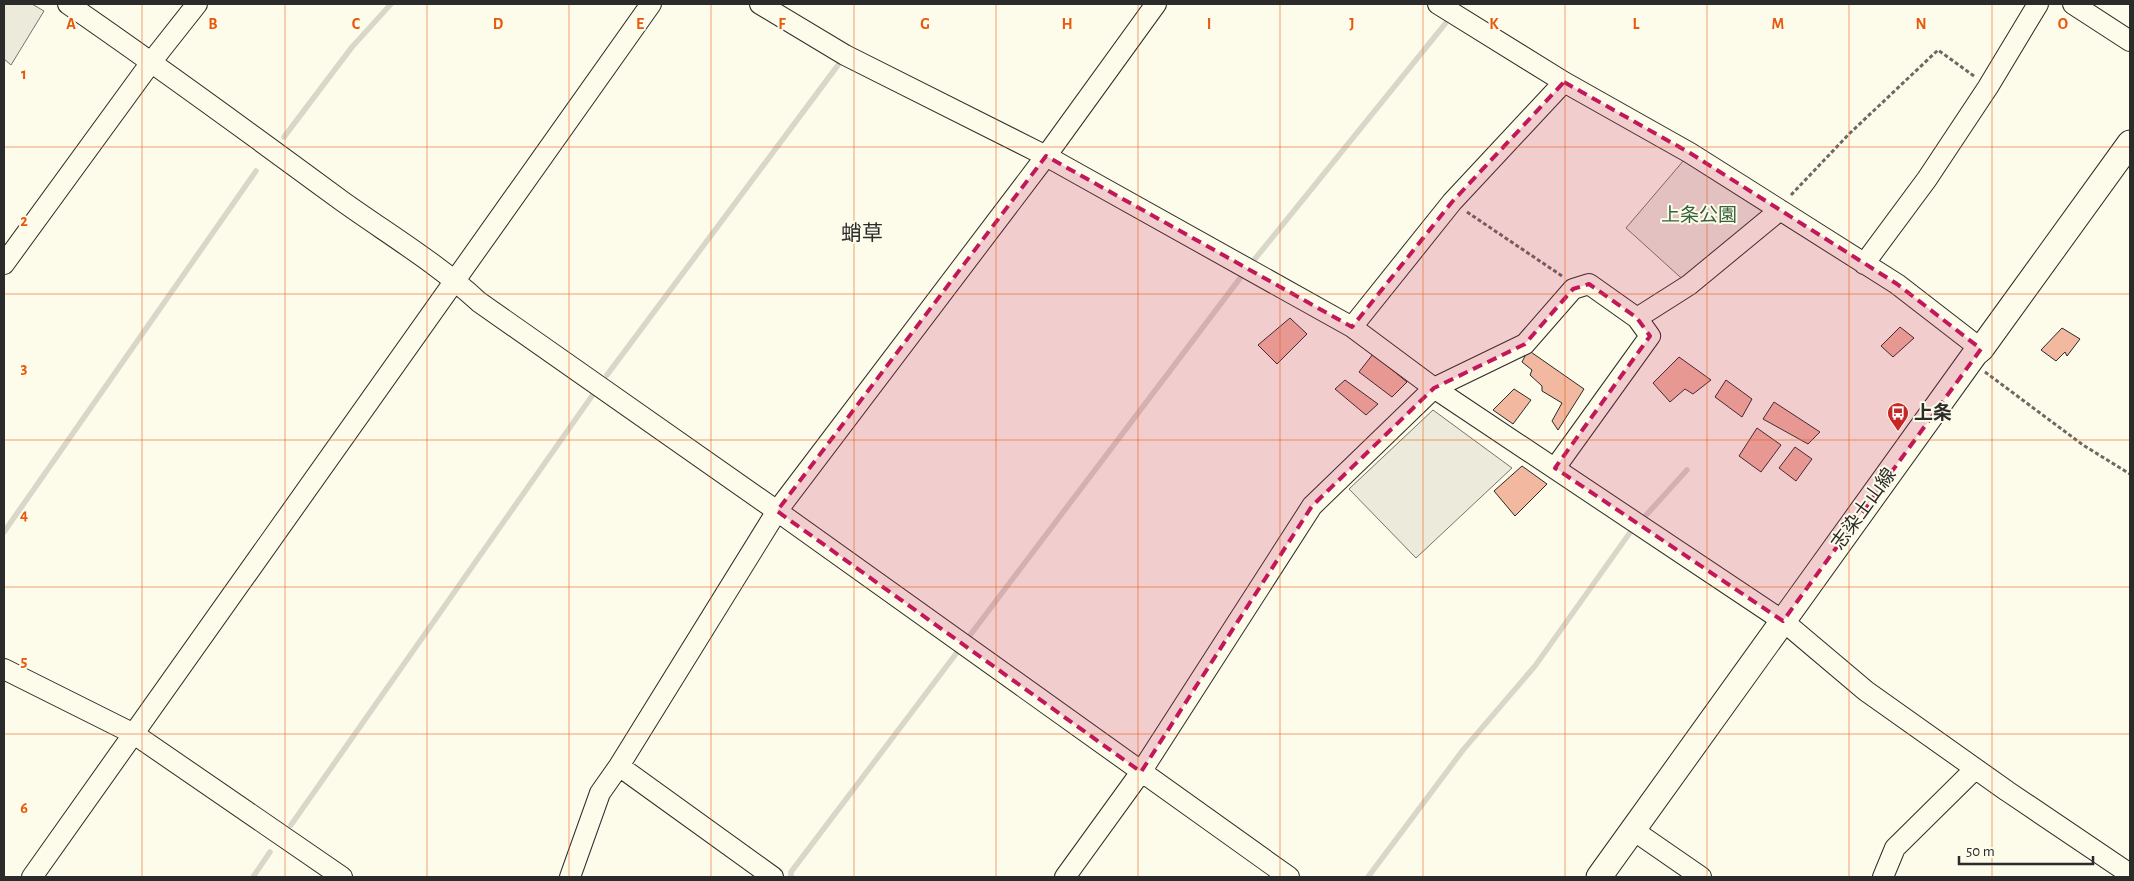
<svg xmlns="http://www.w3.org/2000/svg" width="2134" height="881" font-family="'Alegreya Sans','Noto Sans JP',sans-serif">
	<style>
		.green { fill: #ecebdb; stroke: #74746e }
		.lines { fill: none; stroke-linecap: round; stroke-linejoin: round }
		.stream { stroke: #d8d7c9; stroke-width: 5.5 }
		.building { fill: #f2b8a0; stroke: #2b2b2b }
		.minor-casing { stroke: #2b2b2b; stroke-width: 22 }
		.major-casing { stroke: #2b2b2b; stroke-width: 27 }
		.path { stroke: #6a6964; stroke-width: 3; stroke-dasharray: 4 2.5; stroke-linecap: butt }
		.minor { stroke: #fdfbea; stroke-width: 20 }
		.major { stroke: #fdfbea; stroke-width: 25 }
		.marked { fill: #c2185b; fill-opacity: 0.2; stroke: #c2185b; stroke-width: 4; stroke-dasharray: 10 6; stroke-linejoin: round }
		.grid { fill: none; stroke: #e8590c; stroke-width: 1; stroke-opacity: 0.55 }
		.labels { text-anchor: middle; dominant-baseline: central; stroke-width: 4; stroke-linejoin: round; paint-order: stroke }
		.park-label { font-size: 19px; fill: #34623c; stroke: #fdfbea }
		.poi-label { font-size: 19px; font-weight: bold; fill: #2b2b2b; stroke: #fdfbea; text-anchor: start }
		.street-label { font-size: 19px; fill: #2b2b2b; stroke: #fdfbea }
		.quarter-label { font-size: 21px; fill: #2b2b2b; stroke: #fdfbea }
		.grid-label { font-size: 16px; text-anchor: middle; font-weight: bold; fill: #e8590c; stroke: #fdfbea; stroke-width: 4; stroke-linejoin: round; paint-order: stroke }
	</style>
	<rect width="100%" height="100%" fill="#fdfbea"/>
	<path class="green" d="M4,4H32L44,11L11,65L4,59Z
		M1690,153L1780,210L1689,285L1626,228Z
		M1433,410L1512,468L1416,558L1349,489Z"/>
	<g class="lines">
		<path class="stream" d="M284,137L352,47L391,4
			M607,375L844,57
			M4,532L256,171
			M291,825L594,393
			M253,877L270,852
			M791,877V872L1250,265L1445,24
			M1368,877L1463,750L1535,666L1629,534L1687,470"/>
	</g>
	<path class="building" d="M1290,318L1307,334L1277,364L1258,345Z
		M1900,327L1914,338L1893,357L1881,346Z
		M2062,328L2080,339L2067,356L2065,352L2056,361L2041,350Z
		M1528,350L1584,389L1558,430L1552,421L1562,403L1542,391V386L1530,375L1532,370L1522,362Z
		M1373,354L1407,382L1392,397L1359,372Z
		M1679,357L1711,380L1693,394L1685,389L1670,402L1653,383Z
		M1345,380L1378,404L1366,415L1335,389Z
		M1726,380L1752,399L1742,417L1715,397Z
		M1514,389L1531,400L1513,424L1493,410Z
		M1774,402L1820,432L1808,444L1763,419Z
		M1757,428L1781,445L1761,472L1739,456Z
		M1795,447L1812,459L1796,481L1779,468Z
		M1522,466L1547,484L1515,516L1494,491Z"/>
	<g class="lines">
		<g class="minor-casing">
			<path id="minor" d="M68,4C161,68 251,134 342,201C388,234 437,263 479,302L777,511L1289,877
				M760,4L845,55L1046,156L1352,327L1434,388L1783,621L1866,691L2007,791L2130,874
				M1438,4L1564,82L1690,153L1897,284L1981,349
				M2073,4L2130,41
				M4,264L152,61L197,4
				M1864,264L1927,179L1988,87L2038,4
				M1352,327L1452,202L1564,82
				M1555,468L1650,336L1637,318
				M4,669L134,734L342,877
				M619,766L773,877
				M1633,830L1701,877
				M32,877L651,4
				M570,877L600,793L619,766L777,511L1046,156L1156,4
				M1065,877L1141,772L1312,506L1434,388L1525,344L1573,289L1589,284L1637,318L1689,285L1780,210
				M1883,877L1895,848L1975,769"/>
		</g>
		<g class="major-casing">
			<path id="major" d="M1599,877L1975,354L1981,349L2130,143"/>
		</g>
		<path class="path" d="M1791,195L1849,134L1938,50L1974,76
			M1467,212L1562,276
			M1985,372L2083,445L2130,474"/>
		<use href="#minor" class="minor"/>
		<use href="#major" class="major"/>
	</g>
	<path class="marked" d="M1564,82L1690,153L1897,284L1981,349L1783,621L1555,468L1650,336L1637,318L1589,284L1573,289L1525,344L1434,388L1312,506L1141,772L777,511L1046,156L1352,327L1452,202Z"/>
	<path class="grid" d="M142,4V877M285,4V877M427,4V877M569,4V877M711,4V877M854,4V877M996,4V877M1138,4V877M1280,4V877M1423,4V877M1565,4V877M1707,4V877M1849,4V877M1992,4V877M4,147H2130M4,294H2130M4,440H2130M4,587H2130M4,734H2130"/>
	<defs>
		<g id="bus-pin" transform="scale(1.125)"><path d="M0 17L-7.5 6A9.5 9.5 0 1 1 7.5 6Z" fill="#c62828" stroke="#fdfbea"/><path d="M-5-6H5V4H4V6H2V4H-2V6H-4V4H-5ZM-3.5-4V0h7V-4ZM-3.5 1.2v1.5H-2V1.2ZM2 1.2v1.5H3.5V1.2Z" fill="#fff"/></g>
	</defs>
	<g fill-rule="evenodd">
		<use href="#bus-pin" x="1898" y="413"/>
	</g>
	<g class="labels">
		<g class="park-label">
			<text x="1699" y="215">上条公園</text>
		</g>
		<g class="poi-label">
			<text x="1914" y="413">上条</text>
		</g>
		<g class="street-label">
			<text transform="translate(1864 509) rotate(-54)">志染土山線</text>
		</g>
		<g class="quarter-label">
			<text x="862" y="233">蛸草</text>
		</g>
	</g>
	<g class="grid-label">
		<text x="71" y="29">A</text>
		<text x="213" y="29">B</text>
		<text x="356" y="29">C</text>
		<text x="498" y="29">D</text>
		<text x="640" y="29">E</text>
		<text x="782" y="29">F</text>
		<text x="925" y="29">G</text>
		<text x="1067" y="29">H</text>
		<text x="1209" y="29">I</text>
		<text x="1352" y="29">J</text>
		<text x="1494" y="29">K</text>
		<text x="1636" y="29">L</text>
		<text x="1778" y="29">M</text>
		<text x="1921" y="29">N</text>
		<text x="2063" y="29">O</text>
		<text x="24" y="79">1</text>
		<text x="24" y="226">2</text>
		<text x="24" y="373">3</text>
		<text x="24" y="520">4</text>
		<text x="24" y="666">5</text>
		<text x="24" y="813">6</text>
	</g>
	<rect width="2134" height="881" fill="none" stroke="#2b2b2b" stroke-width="10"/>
	<path d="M1959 856v8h134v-8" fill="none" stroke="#2b2b2b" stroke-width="2.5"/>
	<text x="1966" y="856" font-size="15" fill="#2b2b2b" stroke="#fdfbea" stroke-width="4" paint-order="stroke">50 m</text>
</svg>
